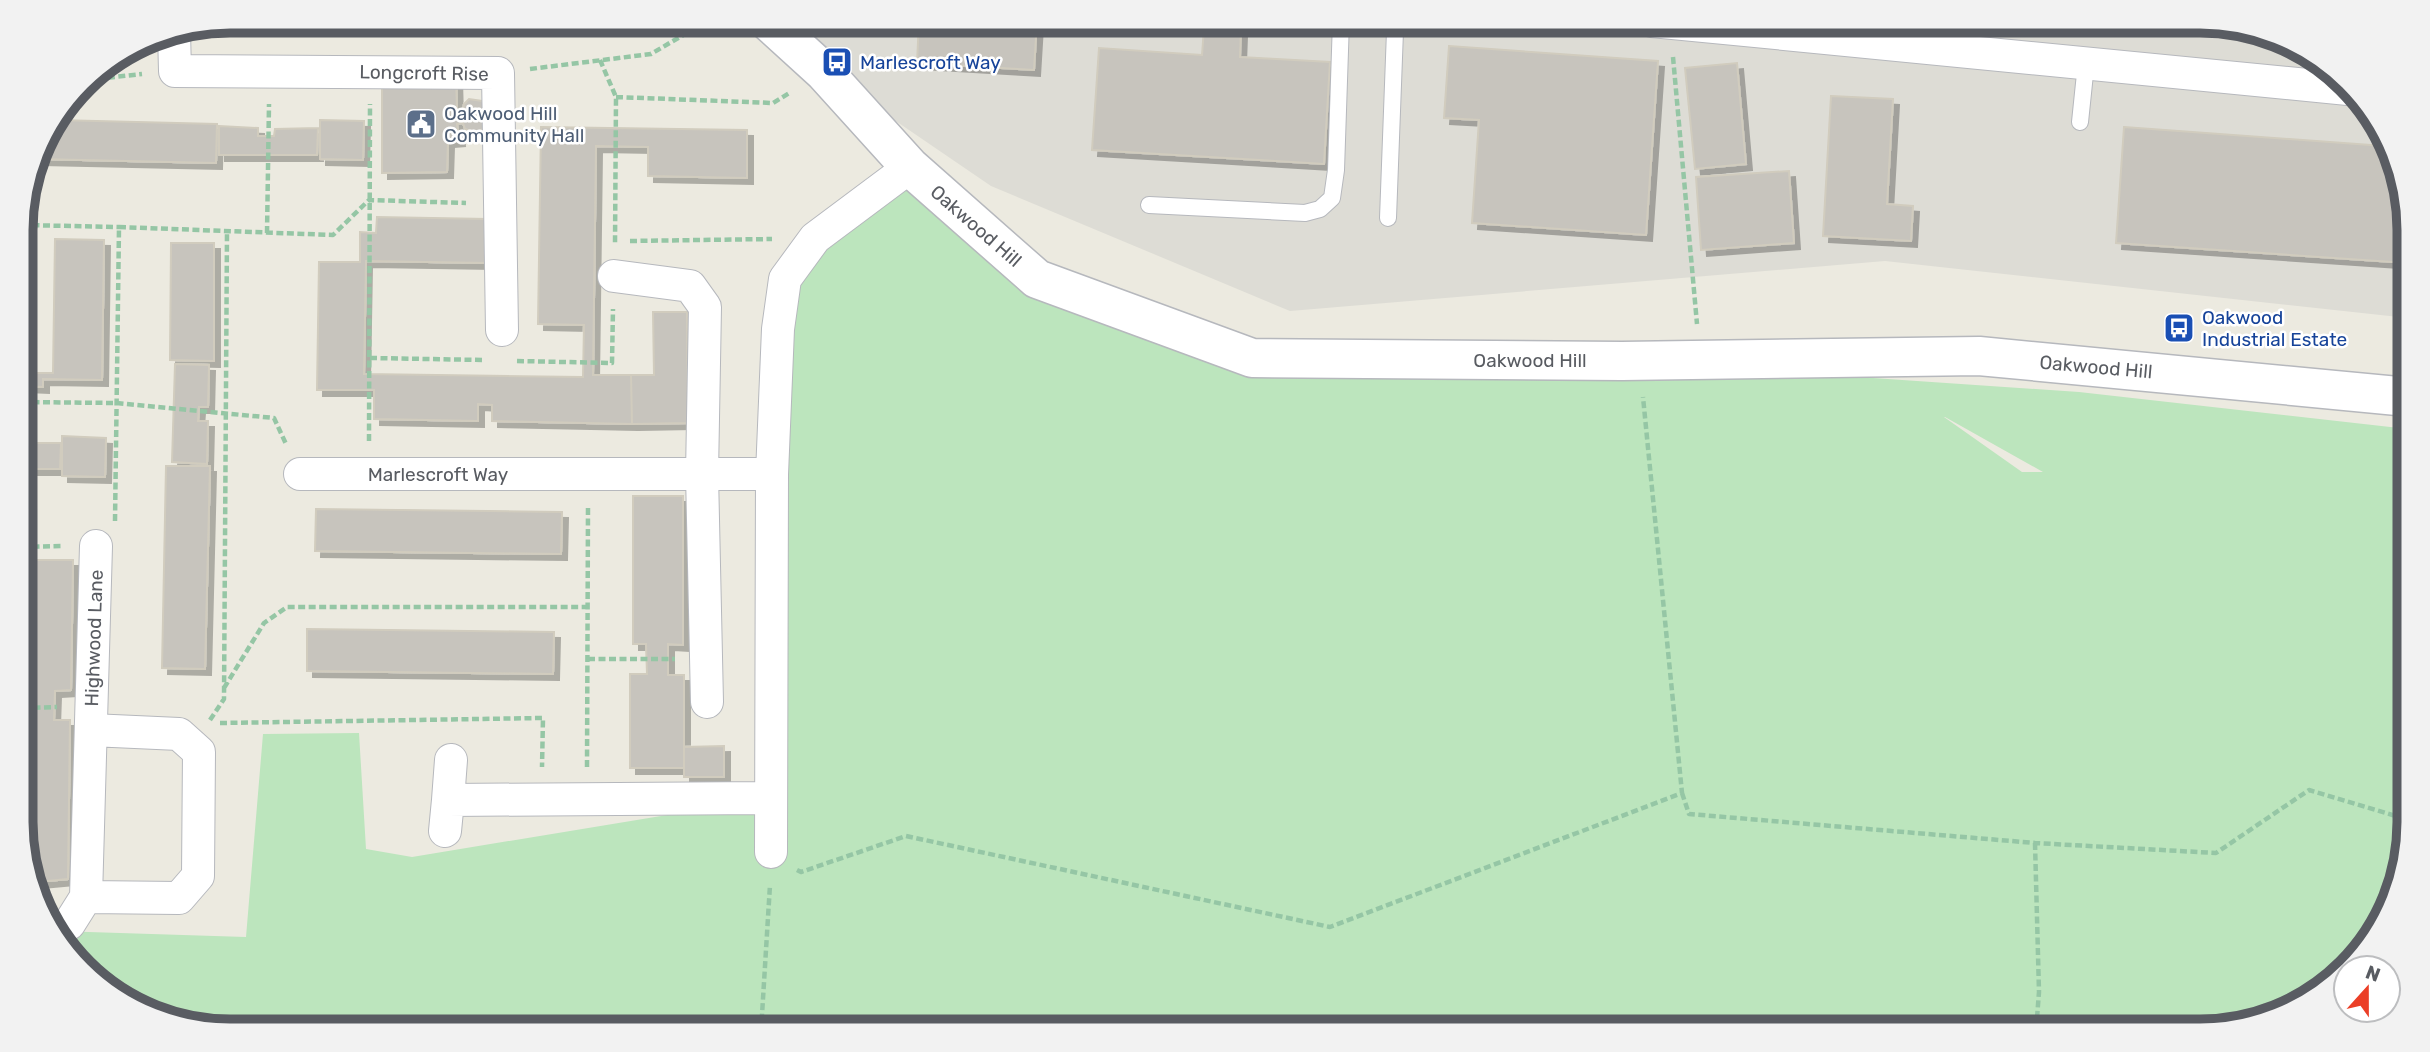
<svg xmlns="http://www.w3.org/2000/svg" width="2430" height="1052" font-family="Rubik,sans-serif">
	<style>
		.industrial { fill: #dddcd5 }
		.green { fill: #bce5bd; fill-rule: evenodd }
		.building { fill: #c7c4bd; stroke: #d1ccbe; stroke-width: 2; filter: url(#shadow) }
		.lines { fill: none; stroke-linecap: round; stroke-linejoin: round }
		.service-casing { stroke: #b6b8bd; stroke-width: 18 }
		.minor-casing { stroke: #b6b8bd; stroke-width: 34 }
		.tertiary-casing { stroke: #b6b8bd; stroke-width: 41 }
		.path { stroke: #95c6a5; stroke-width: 4.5; stroke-dasharray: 7 3.5; stroke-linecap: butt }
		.service { stroke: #fff; stroke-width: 16 }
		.minor { stroke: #fff; stroke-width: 32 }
		.tertiary { stroke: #fff; stroke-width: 38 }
		.labels { text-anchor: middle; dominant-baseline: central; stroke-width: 5; stroke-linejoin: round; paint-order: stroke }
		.transit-label { font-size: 19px; fill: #164399; stroke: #fff; text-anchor: start }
		.street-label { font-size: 19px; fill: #595c62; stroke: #fff }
		.service-label { font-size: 19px; fill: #4e5e75; stroke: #fff; text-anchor: start }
		.rim { fill: none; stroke: #595c62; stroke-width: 9 }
	</style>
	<defs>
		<filter id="shadow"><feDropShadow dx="6" dy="6" stdDeviation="0" flood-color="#0004"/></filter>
	</defs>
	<rect width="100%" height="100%" fill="#eceae0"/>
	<path class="industrial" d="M768,21H2200L2279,37L2366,103L2407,203L2408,318L1885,261L1290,311L991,186L824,72Z"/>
	<path class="green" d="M910,167L1037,279L1252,358L1622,361L2079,392L2408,429L2409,822L2393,901L2365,949L2316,995L2213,1031H1224L1202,1025L1219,1031H230L151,1015L65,949L57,931L246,937L263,734L359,733L366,849L412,857L770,798L785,279ZM1944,417H1945L2043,472H2022Z"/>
	<path class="building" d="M919,21H1037L1034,70L917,63Z
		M1204,28L1241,30L1240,57L1330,62L1324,164L1092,150L1099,48L1202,55Z
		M1449,46L1658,61L1646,235L1472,223L1479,120L1444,118Z
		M1737,63L1746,164L1695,169L1685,68Z
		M456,74L457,111L463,110L464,104L469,99L482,101L485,107L484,128L478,132L471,131L465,129L463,123L457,124L459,140L448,141L447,172L382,173V87Z
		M1831,96L1893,99L1887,204L1913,206L1911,241L1823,236Z
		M56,120L217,124L216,163L37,159L43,137Z
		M320,120L364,121L363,160L320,159Z
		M219,126L258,128V136H274L275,129L318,128L317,155H219Z
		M541,127L747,130V178L648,176V147L596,146L593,375H631L632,424L492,421V405L478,404V421L374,419V390H317L319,262H360V232L376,233L377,217L488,219V263L366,261L364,374L583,377L584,325L538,324Z
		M2124,127L2384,146L2407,203V263L2116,243Z
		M1789,171L1794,243L1701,250L1696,177Z
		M55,239L104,240L102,380L43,379V387L22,386V373H53Z
		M171,243H214V361L170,360Z
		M653,312H687L688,423L632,424L631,375H654Z
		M175,364L209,365L208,407H199L198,421H208L207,464L172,462Z
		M62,436L106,438L105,477L62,476Z
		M22,443H61L60,469H22Z
		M166,466H210L205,669L162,668Z
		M633,496H683V645L668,644V675H684V768H630V674H647L646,644H633Z
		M316,509L562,512L561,554L315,551Z
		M23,560H73L71,690L55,691L54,720H70L68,879L37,882L23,849V721H35V690L23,691Z
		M307,629L554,632L553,674L307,671Z
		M724,746V777H684V747Z"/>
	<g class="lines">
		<g class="service-casing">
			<path id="service" d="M2080,122L2086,64
				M1149,205L1305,213L1320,209L1332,198L1336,170L1341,21
				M1388,218L1395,31L1392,21"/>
		</g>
		<g class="minor-casing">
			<path id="minor" d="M1652,21L2348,89
				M174,32L175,71L498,73L502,330
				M614,276L690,286L705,307L702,474L707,702
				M300,474H772
				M451,760L448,800L770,798
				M445,831L448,800
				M771,852L772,474L778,329L785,279L815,238L910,167
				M86,897L179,898L198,876L199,752L179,734L91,730
				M56,929L69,924L86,897L96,546"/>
		</g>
		<g class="tertiary-casing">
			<path id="tertiary" d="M768,21L824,72L910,167L1037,279L1252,358L1622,361L1979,356L2408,397"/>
		</g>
		<path class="path" d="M1673,57L1697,324
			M600,60L616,97L615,245
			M530,69L651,54L707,21
			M87,80L142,74
			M616,97L773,103L791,92
			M22,225L119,227
			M267,233L269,104
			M630,241L772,239
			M370,358L484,360
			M517,361L612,363L613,309
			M22,402L116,403L274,418L286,444
			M369,441L370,104
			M115,521L119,227L333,235L369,200L466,203
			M22,547L63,546
			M588,659H675
			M224,688L264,623L287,607H588
			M23,708L57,707
			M210,720L224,699L227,231
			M220,723L543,718L542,767
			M587,767L588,506
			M1682,793L1689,814L2035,843L2216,853L2309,790L2409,820
			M2035,843L2039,992L2036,1031
			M797,870L801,872L906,836L1330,927L1682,793L1643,397
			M761,1031L770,885"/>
		<use href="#service" class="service"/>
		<use href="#minor" class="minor"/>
		<use href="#tertiary" class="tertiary"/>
	</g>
	<defs>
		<g id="bus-square" transform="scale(1.575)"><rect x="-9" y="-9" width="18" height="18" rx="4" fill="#1a4fb4" stroke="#fff"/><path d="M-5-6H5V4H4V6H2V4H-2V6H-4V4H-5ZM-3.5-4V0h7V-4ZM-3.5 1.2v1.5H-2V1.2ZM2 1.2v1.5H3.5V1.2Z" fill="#fff"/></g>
		<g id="civic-square" transform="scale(1.575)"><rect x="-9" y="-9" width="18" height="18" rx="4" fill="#5c6f8a" stroke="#fff"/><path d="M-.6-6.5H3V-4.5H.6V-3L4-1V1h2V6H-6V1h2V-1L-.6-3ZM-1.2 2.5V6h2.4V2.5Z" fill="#fff"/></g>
	</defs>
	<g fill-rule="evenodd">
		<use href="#bus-square" x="837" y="62"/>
		<use href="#civic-square" x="421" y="124"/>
		<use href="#bus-square" x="2179" y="328"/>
	</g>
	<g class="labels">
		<g class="transit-label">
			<text x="860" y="62">Marlescroft Way</text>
			<text x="2202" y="317">Oakwood<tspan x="2202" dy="22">Industrial Estate</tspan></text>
		</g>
		<g class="street-label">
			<text transform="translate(424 73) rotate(1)">Longcroft Rise</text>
			<text transform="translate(976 226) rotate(41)">Oakwood Hill</text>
			<text x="1530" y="360">Oakwood Hill</text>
			<text transform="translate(2096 367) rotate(5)">Oakwood Hill</text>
			<text x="438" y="474">Marlescroft Way</text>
			<text transform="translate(94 638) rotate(-88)">Highwood Lane</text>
		</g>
		<g class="service-label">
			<text x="444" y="113">Oakwood Hill<tspan x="444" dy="22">Community Hall</tspan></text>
		</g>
	</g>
	<path d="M0 0H2430V1052H0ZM230 33H2200A197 197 0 0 1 2397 230V822A197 197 0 0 1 2200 1019H230A197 197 0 0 1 33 822V230A197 197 0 0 1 230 33Z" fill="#f2f2f2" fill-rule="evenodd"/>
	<path class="rim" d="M230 33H2200A197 197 0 0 1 2397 230V822A197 197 0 0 1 2200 1019H230A197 197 0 0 1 33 822V230A197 197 0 0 1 230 33Z"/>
	<g transform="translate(2367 989) rotate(21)"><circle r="33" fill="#ffffff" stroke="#bdbec0" stroke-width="2"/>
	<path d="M0-5L12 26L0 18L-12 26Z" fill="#eb3f27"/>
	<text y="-10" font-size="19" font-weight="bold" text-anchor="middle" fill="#595c62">N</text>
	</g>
</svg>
